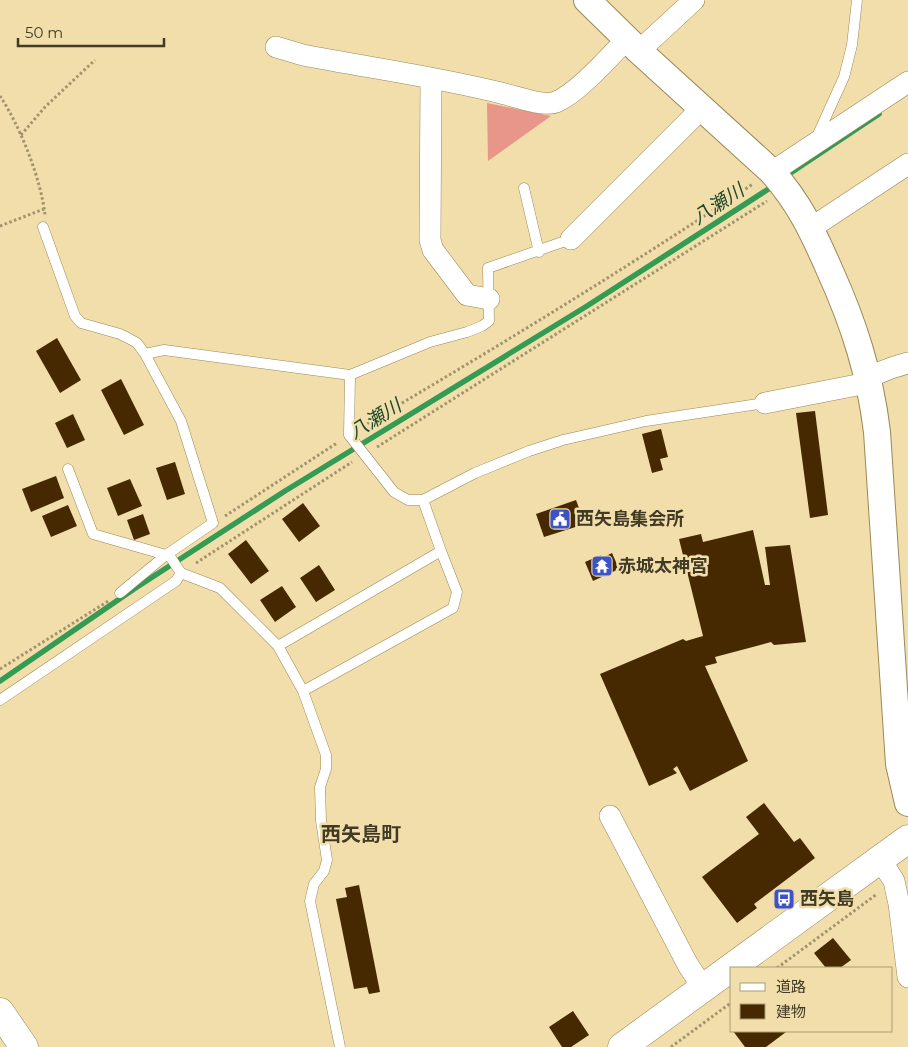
<svg xmlns="http://www.w3.org/2000/svg" width="908" height="1047" font-family="Montserrat,'Noto Sans JP',sans-serif">
	<style>
		.green { fill: #e89689 }
		.lines { fill: none; stroke-linecap: round; stroke-linejoin: round }
		.stream { stroke: #339b53; stroke-width: 5.5 }
		.building { fill: #462900 }
		.service-casing { stroke: #9a8857; stroke-width: 11 }
		.minor-casing { stroke: #9a8857; stroke-width: 22 }
		.tertiary-casing { stroke: #9a8857; stroke-width: 28 }
		.trunk-casing { stroke: #9a8857; stroke-width: 29 }
		.path { stroke: #a1936d; stroke-width: 3; stroke-dasharray: 2.5 2.5; stroke-linecap: butt }
		.service { stroke: #fff; stroke-width: 10 }
		.minor { stroke: #fff; stroke-width: 21 }
		.tertiary { stroke: #fff; stroke-width: 26 }
		.trunk { stroke: #fff; stroke-width: 28 }
		.labels { text-anchor: middle; dominant-baseline: central; stroke-width: 5; stroke-linejoin: round; paint-order: stroke }
		.poi-label { font-size: 18px; font-weight: bold; fill: #413a25; stroke: #f1deaa; text-anchor: start }
		.water-label { font-size: 19px; font-style: italic; fill: #1f4729; stroke: #f1deaa }
		.quarter-label { font-size: 20px; font-weight: bold; fill: #413a25; stroke: #f1deaa }
	</style>
	<rect width="100%" height="100%" fill="#f1deaa"/>
	<path class="green" d="M487,103L551,116L488,161Z"/>
	<g class="lines">
		<path class="stream" d="M789,174L879,114
			M0,681L134,589L285,491L587,306L770,188"/>
	</g>
	<path class="building" d="M57,338L81,380L60,393L36,351Z
		M121,379L144,425L124,435L101,390Z
		M815,411L828,515L810,518L796,413Z
		M73,414L85,440L67,448L55,423Z
		M661,429L668,457L660,459L663,470L652,473L642,434Z
		M175,462L185,494L167,500L156,468Z
		M56,476L64,498L31,512L22,489Z
		M130,479L142,506L118,516L107,488Z
		M576,500L585,524L544,537L536,514Z
		M303,503L320,526L299,542L282,519Z
		M68,505L77,526L51,537L42,516Z
		M143,514L150,534L134,540L127,520Z
		M753,530L765,585H770L765,547L790,545L806,642L774,645L771,642L715,657L717,663L705,666L748,761L690,791L677,766L673,769L677,773L649,786L600,674L683,639L686,641L703,636L679,539L701,534L703,542Z
		M246,540L269,571L251,584L228,554Z
		M612,553L619,569L593,581L585,562L601,555L602,558Z
		M319,565L335,590L316,602L300,578Z
		M282,586L296,607L275,622L260,600Z
		M764,803L794,842L800,838L815,858L754,904L757,908L737,923L702,877L759,834L746,817Z
		M359,885L380,992L369,994L367,987L354,989L336,899L347,897L345,888Z
		M833,938L851,960L840,968H826L814,953Z
		M573,1011L589,1035L571,1047H562L549,1027Z
		M733,1031H785L786,1032L766,1047H745Z"/>
	<g class="lines">
		<g class="service-casing">
			<path id="service" d="M819,139V132L844,77L852,45L857,0
				M524,188L539,252
				M43,227L75,316L81,323L120,334L128,338L137,343L145,354L181,421L213,523L166,555L120,593
				M145,354L164,350L350,375L430,342L467,332L482,326L489,321L488,268L571,239
				M350,375L349,435L394,492L408,500H423L475,473L529,451L563,440L646,421L765,403
				M68,469L93,534L166,555L171,558L181,573L220,588L278,646L303,691L326,755V769L320,787L321,821L327,860L324,871L314,884L310,901L340,1047
				M278,646L441,551L423,500
				M303,691L453,608L457,592L441,551
				M0,700L176,581L181,573"/>
		</g>
		<g class="minor-casing">
			<path id="minor" d="M276,47L303,55C370,68 438,77 505,94C517,97 544,107 556,102C578,93 610,56 627,39
				M639,51L694,0
				M431,79L430,240L433,250L467,295L489,299
				M772,172L908,82
				M811,228L908,164
				M571,239L703,107
				M765,403L857,385C873,374 889,368 908,363
				M610,816L688,965L703,988
				M880,859L894,881L899,904L908,977"/>
		</g>
		<g class="tertiary-casing">
			<path id="tertiary" d="M587,0L639,51L772,172C800,204 813,232 830,271C854,324 870,374 877,432L899,764L908,803"/>
		</g>
		<g class="trunk-casing">
			<path id="trunk" d="M0,1012L24,1047
				M622,1047L908,839"/>
		</g>
		<path class="path" d="M0,96C20,126 41,179 45,215
			M21,135L45,107L95,60
			M0,226L44,209
			M363,426C496,348 625,269 753,184
			M377,447L767,201
			M225,516L337,443
			M196,563L352,462
			M0,669L110,600
			M777,968L877,894
			M671,1047L732,1002"/>
		<use href="#service" class="service"/>
		<use href="#minor" class="minor"/>
		<use href="#tertiary" class="tertiary"/>
		<use href="#trunk" class="trunk"/>
	</g>
	<defs>
		<g id="civic-square" transform="scale(1.125)"><rect x="-9" y="-9" width="18" height="18" rx="4" fill="#3c52c5" stroke="#f1deaa"/><path d="M-.6-6.5H3V-4.5H.6V-3L4-1V1h2V6H-6V1h2V-1L-.6-3ZM-1.2 2.5V6h2.4V2.5Z" fill="#fff"/></g>
		<g id="temple-square" transform="scale(1.125)"><rect x="-9" y="-9" width="18" height="18" rx="4" fill="#3c52c5" stroke="#f1deaa"/><path d="M0-6L5-2H3V0L6.5 2.5H4V6H1.5V3h-3V6H-4V2.5H-6.5L-3 0V-2H-5Z" fill="#fff"/></g>
		<g id="bus-square" transform="scale(1.125)"><rect x="-9" y="-9" width="18" height="18" rx="4" fill="#3c52c5" stroke="#f1deaa"/><path d="M-5-6H5V4H4V6H2V4H-2V6H-4V4H-5ZM-3.5-4V0h7V-4ZM-3.5 1.2v1.5H-2V1.2ZM2 1.2v1.5H3.5V1.2Z" fill="#fff"/></g>
	</defs>
	<g fill-rule="evenodd">
		<use href="#civic-square" x="560" y="519"/>
		<use href="#temple-square" x="602" y="566"/>
		<use href="#bus-square" x="784" y="899"/>
	</g>
	<g class="labels">
		<g class="poi-label">
			<text x="576" y="519">西矢島集会所</text>
			<text x="618" y="566">赤城太神宮</text>
			<text x="800" y="899">西矢島</text>
		</g>
		<g class="water-label">
			<text transform="translate(718 204) rotate(-33)">八瀬川</text>
			<text transform="translate(375 419) rotate(-32)">八瀬川</text>
		</g>
		<g class="quarter-label">
			<text x="361" y="834">西矢島町</text>
		</g>
	</g>
	<rect x="730" y="967" width="162" height="65" fill="#f1deaa" stroke="#ab9c75"/>
	<rect x="740" y="983" width="25" height="8" fill="#ffffff" stroke="#ab9c75"/>
	<text x="776" y="992" font-size="15" fill="#413a25">道路</text>
	<rect x="740" y="1004" width="25" height="15" fill="#462900" stroke="#ab9c75"/>
	<text x="776" y="1017" font-size="15" fill="#413a25">建物</text>
	<path d="M18 38v8h146v-8" fill="none" stroke="#413a25" stroke-width="2.5"/>
	<text x="25" y="38" font-size="15" fill="#413a25" stroke="#f1deaa" stroke-width="4" paint-order="stroke">50 m</text>
</svg>
